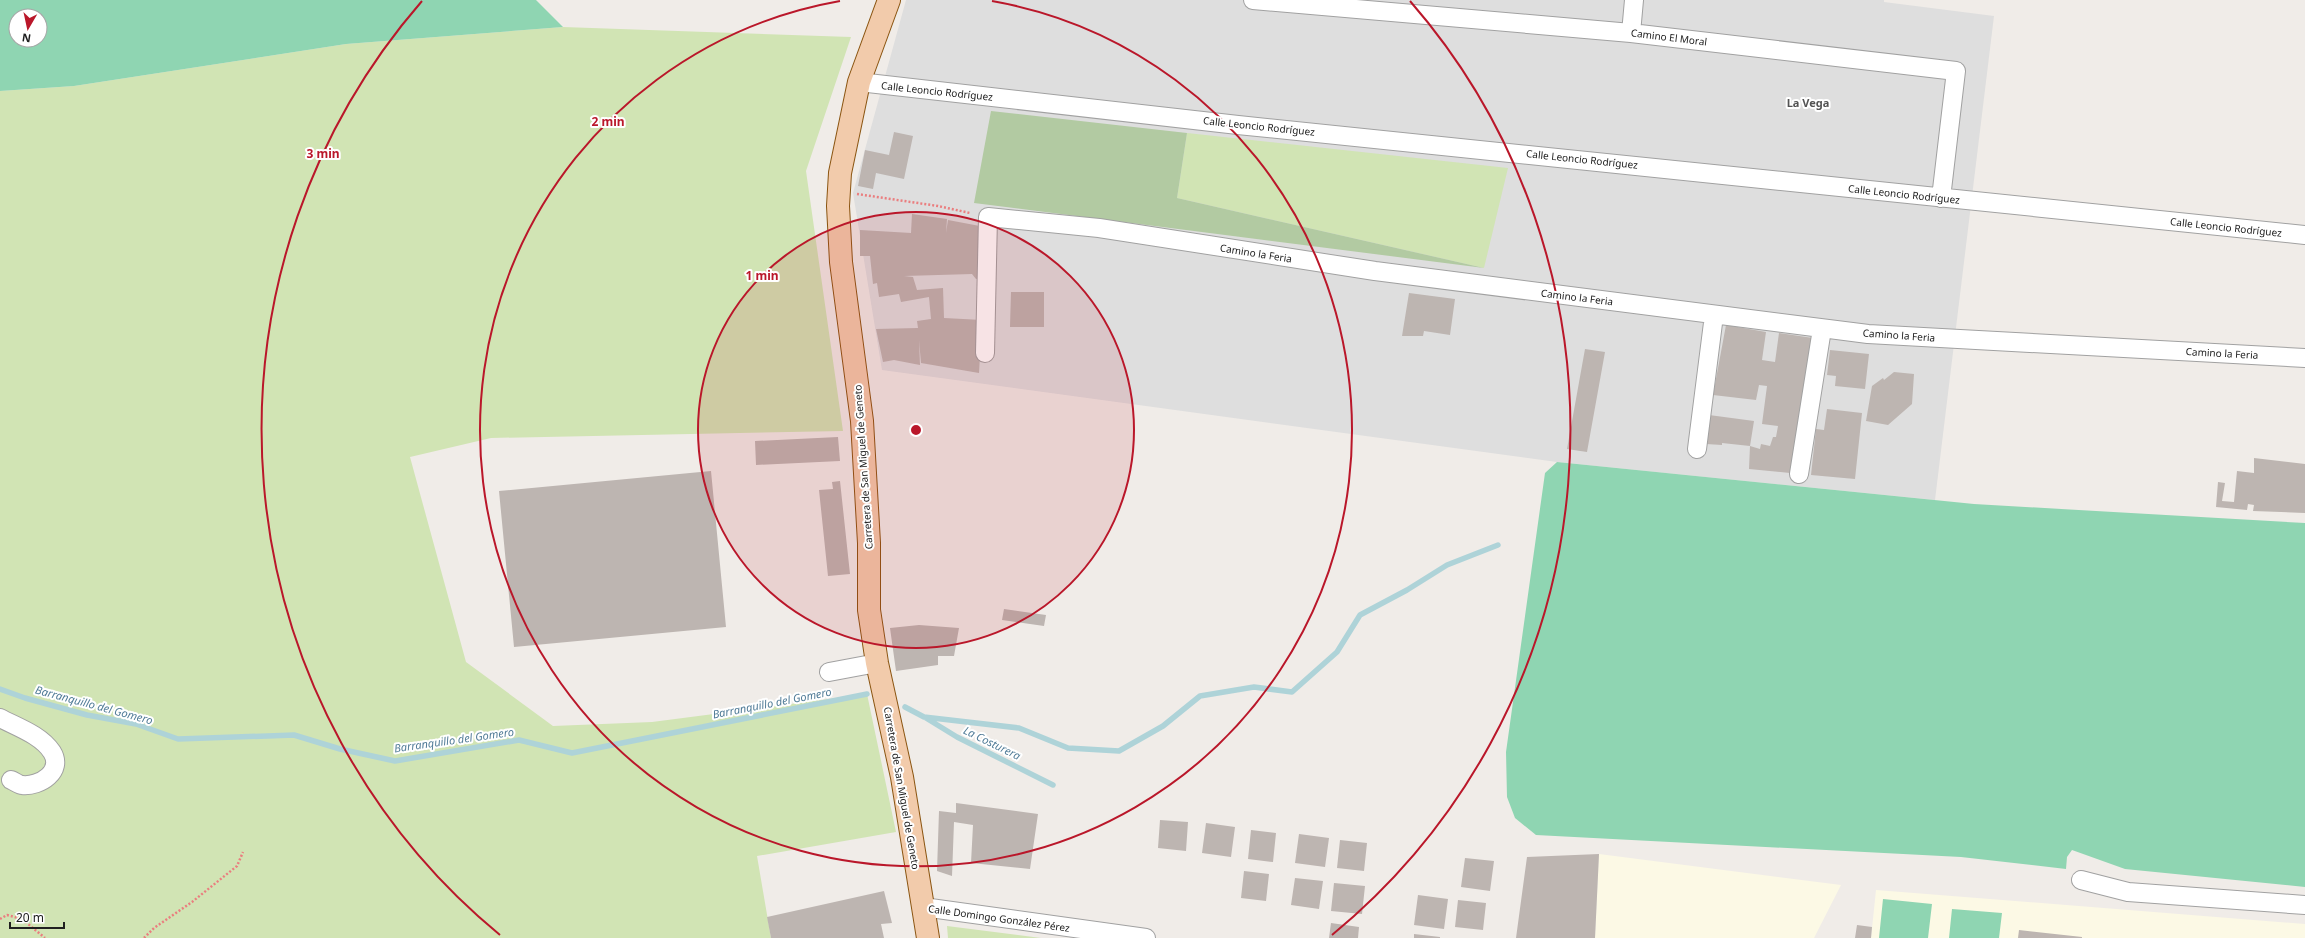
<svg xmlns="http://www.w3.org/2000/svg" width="2305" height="938" font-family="'Noto Sans',sans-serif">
<rect width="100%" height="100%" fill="#f0ece8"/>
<path fill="#dedede" d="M906 0H1884V2L1994 16 1935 500 1557 462 882 370 853 193Z"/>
<path fill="#fcf9e5" d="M1599 854 1841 885 1814 938H1595Z
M1876 890 2305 924V938H1871Z"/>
<path fill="#d1e4b4" d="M563 27 851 37 806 171 843 431 491 438 410 457 466 662 553 726 652 722 867 694 896 832 757 856 771 938H0V91L74 86 346 44Z
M1187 133 1508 168 1484 268 1177 198Z
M947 926 1041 938H948Z"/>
<path fill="#b2caa2" d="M991 111 1187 133 1177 198 1484 268 974 203Z"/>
<path fill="#8fd5b2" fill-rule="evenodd" d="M0 0H536L563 27 346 44 74 86 0 91ZM16 16H40V40H16Z
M1557 462 1974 504 2305 523V887L2125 869 2072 850 2067 857 2066 869 1961 857 1536 835 1515 818 1507 797 1506 752 1545 473Z
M1883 899 1932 904 1928 938H1879Z
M1952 909 2002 913 1999 938H1949Z"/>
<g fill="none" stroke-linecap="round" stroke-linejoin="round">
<path stroke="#aed3d8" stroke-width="5.5" d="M0 689 25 698 87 715 136 724 178 739 294 735 340 749 395 761 519 740 572 753 867 694
M905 707 924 717 1019 728 1068 748 1119 751 1163 726 1200 696 1254 687 1292 692 1337 652 1360 615 1407 590 1447 565 1498 545
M926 718 957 737 1053 785"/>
</g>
<path fill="#bdb5b1" d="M894 132 913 136 904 179 876 173 873 189 858 186 865 150 889 155Z
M912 214 947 219 946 233 948 220 985 227 984 278 976 279 972 274 904 276 913 277 917 290 943 288 944 318 982 320 979 373 921 363 919 340 920 365 894 360 883 362 876 329 918 328 917 321 931 319 929 297 901 302 899 294 879 297 877 283 873 284 870 256H860V230L911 233Z
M1011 292H1044V327H1010Z
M1409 293 1455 299 1450 335 1424 331 1423 336H1402Z
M1726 325 1766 332 1762 360 1775 362 1779 333 1813 338 1790 473 1749 469 1750 446 1760 449 1761 444 1770 446 1773 437H1776L1778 426 1762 424 1767 386 1759 385 1756 400 1713 395Z
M1585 349 1605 352 1587 452 1567 449Z
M1830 350 1869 354 1865 389 1835 386 1836 376 1827 375Z
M1894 372 1914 374 1912 404 1888 425 1866 421 1872 386 1883 378 1884 380Z
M1827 409 1862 413 1855 479 1811 475 1816 429 1824 430Z
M1709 415 1754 421 1750 446 1722 443V445L1706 444Z
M838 437 840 461 756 465 755 441Z
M2254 458 2305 464V513L2253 511 2254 505 2248 504 2247 510 2216 507 2218 482 2225 483 2222 501 2234 502 2237 471 2254 473Z
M711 471 726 627 514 647 499 491Z
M840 481 850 574 828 576 819 490 833 489 832 482Z
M1004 609 1046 615 1044 626 1002 620Z
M919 625 959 628 954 656H938V665L896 671 890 628Z
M956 803 1038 814 1030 869 971 863 973 825 954 822 952 876 937 871 939 811 956 813Z
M1160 820 1188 822 1186 851 1158 848Z
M1206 823 1235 827 1231 857 1202 853Z
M1251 830 1276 833 1273 862 1248 859Z
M1299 834 1329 838 1325 867 1295 863Z
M1340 840 1367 843 1364 871 1337 868Z
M1599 854 1595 938H1516L1527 857Z
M1465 858 1494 861 1490 891 1461 887Z
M1244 871 1269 874 1266 901 1241 898Z
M1295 878 1323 881 1319 909 1291 905Z
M1334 883 1365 886 1362 914 1331 911Z
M884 891 892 923 881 924 884 938H771L767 917Z
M1418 895 1448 899 1444 929 1414 925Z
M1458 900 1486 903 1483 930 1455 927Z
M1331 923 1359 927 1358 938H1329Z
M1857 925 1872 927 1871 938H1855Z
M2019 930 2082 937V938H2018Z
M1414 934 1440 937V938H1414Z"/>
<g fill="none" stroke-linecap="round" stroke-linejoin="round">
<defs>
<path id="minor" d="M1253 0 1631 33 1956 71 1941 198
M1631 33 1634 0
M859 82 1238 125 2305 235
M985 353 988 217 1099 228 1375 271 1868 334 2305 358
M1697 449 1714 315
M1799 474 1822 329
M829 672 877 663
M0 718C17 727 41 735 52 752 64 771 40 787 22 785 19 785 14 781 11 780
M2081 880 2128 892 2305 905
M923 907 1146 938"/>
<path id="major" d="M889 0 859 82 840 173 838 206 841 262 862 421 869 543V610L877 663 902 777 928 938"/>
</defs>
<use href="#minor" stroke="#a1a1a1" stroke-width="20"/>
<use href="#major" stroke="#8b5511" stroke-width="24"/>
<path stroke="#ea7e7f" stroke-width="2.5" stroke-dasharray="2 2" stroke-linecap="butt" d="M857 194 938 206 970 213
M0 919 7 915 22 919 45 938
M144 938 154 928 192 902 237 866 243 852"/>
<use href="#minor" stroke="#fff" stroke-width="18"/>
<use href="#major" stroke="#f2cbab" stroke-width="22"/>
</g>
<circle cx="916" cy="430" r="218" fill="#ba172a" fill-opacity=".12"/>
<g fill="none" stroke="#ba172a" stroke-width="2">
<circle cx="916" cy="430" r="218"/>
<path d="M992 1A436 436 0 1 1 840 1"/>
<path d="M500 935A654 654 0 0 1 422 1M1410 1A654 654 0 0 1 1332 935"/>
</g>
<g text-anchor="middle" stroke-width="4" stroke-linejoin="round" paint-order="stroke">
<g font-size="10" fill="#202020" stroke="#fff">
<text transform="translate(1669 37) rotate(7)" y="4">Camino El Moral</text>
<text transform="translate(937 91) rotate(6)" y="4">Calle Leoncio Rodríguez</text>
<text transform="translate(1259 126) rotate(6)" y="4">Calle Leoncio Rodríguez</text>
<text transform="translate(1582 159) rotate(6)" y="4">Calle Leoncio Rodríguez</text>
<text transform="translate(1904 194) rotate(6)" y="4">Calle Leoncio Rodríguez</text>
<text transform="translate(2226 227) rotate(6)" y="4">Calle Leoncio Rodríguez</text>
<text transform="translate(1256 253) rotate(9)" y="4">Camino la Feria</text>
<text transform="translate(1577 297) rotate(7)" y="4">Camino la Feria</text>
<text transform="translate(1899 335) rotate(4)" y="4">Camino la Feria</text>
<text transform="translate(2222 353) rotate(3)" y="4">Camino la Feria</text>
<text transform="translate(863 467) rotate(-94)" y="4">Carretera de San Miguel de Geneto</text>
<text transform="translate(902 788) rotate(80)" y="4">Carretera de San Miguel de Geneto</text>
<text transform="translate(999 918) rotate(8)" y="4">Calle Domingo González Pérez</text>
</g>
<g font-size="11" font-weight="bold" fill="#535353" stroke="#fff">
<text x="1808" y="107">La Vega</text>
</g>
<g font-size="11" font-style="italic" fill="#507b97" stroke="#fff">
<text transform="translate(772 703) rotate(-11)" y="4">Barranquillo del Gomero</text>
<text transform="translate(94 705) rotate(15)" y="4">Barranquillo del Gomero</text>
<text transform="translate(454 740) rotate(-8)" y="4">Barranquillo del Gomero</text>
<text transform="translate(992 743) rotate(26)" y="4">La Costurera</text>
</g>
</g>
<circle cx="916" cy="430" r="6" fill="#ba172a" stroke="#fff" stroke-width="2"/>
<g font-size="12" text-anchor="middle" font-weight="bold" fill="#ba172a" stroke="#fff" stroke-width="4" stroke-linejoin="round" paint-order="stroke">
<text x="608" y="126">2 min</text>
<text x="323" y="158">3 min</text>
<text x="762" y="280">1 min</text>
</g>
<g transform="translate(28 28) rotate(189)"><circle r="19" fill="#ffffff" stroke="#a6a6a6"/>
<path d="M0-3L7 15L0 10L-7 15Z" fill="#ba172a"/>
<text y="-6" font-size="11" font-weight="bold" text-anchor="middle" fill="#202020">N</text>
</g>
<path d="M10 922v6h54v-6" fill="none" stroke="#202020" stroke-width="2"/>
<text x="16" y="922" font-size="12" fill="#202020" stroke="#ffffff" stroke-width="3" paint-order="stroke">20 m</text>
</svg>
